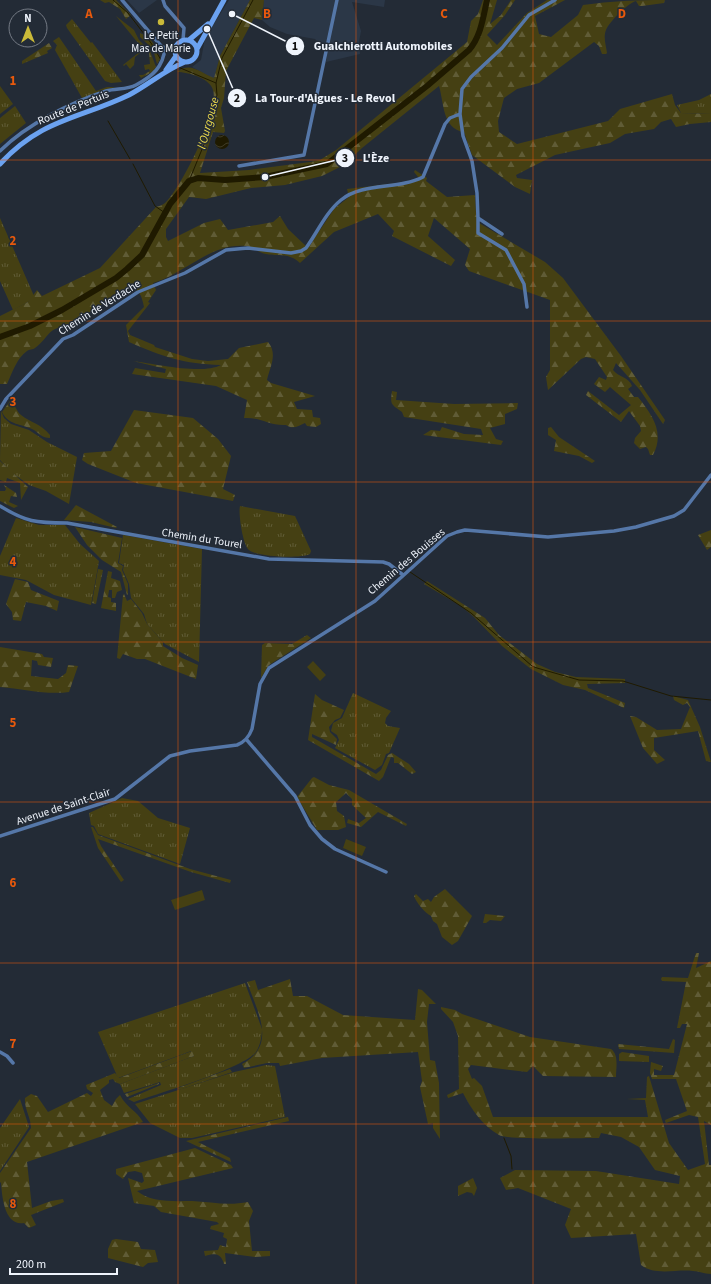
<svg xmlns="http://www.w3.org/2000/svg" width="711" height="1284" font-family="'Source Sans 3',sans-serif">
<defs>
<pattern id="grass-tufts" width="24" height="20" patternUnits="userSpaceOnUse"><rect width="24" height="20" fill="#454013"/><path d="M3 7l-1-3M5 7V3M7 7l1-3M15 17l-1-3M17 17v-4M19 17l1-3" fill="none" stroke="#605c36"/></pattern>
<pattern id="forest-firs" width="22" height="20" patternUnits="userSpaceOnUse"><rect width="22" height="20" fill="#454013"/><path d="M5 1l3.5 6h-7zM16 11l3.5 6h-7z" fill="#605c36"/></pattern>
<pattern id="water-waves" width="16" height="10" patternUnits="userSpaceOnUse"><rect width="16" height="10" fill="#1f1a00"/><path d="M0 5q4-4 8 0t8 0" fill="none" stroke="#403c26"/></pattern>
</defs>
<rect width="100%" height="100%" fill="#232b36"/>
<path fill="#2b3747" d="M127 0H157L139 13Z
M229 0H250L220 56 214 79 192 67 201 60 205 38Z
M264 0H385L384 7 352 2 361 31 359 42 360 54 326 62 328 48 323 47 315 39 287 34 270 27 262 20Z"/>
<path fill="url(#grass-tufts)" d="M72 19 91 43 92 42 122 82 111 83 105 81 67 28 66 25Z
M59 37 96 91 107 87H115L82 98 55 50 57 45 53 41Z
M0 86 13 104 0 114Z
M711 94V114L681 113 677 105 699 100Z
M15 106 26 123 0 144V118Z
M0 218 34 296 28 302 13 310 0 281Z
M1 411 4 418 11 424 29 430 47 442 77 457 69 504 46 491 29 485 11 472 0 460Z
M240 506 295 516 311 551 310 554C300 559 257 557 249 550 243 546 238 513 240 506Z
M16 518 39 525H65L80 544 99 561 91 605 54 595 26 580 0 575V556Z
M123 535 202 549 199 662 165 644 147 624 144 614 131 598 129 584 123 570 124 565 119 563Z
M353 693 391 711 386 718 385 723 388 726 400 728 389 753 386 754 382 765 375 770 335 748 339 740 337 735 331 731 333 723 342 718Z
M122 798 138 801 158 818 190 828 180 864 98 834 94 826 91 825 89 813Z
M245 983 262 1029C262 1036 260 1046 256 1052 244 1068 157 1094 134 1102L128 1099 161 1085 160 1082 124 1093 120 1084 194 1056 191 1051 118 1078 98 1032Z
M266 1065 275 1066 285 1117 192 1138H180L150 1123 135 1104 234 1072Z
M20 1099 29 1127 0 1171V1128Z"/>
<path fill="url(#forest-firs)" d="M100 0H116L131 15 126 19 120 9 109 2 105 3Z
M250 0H264L262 20 254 18 226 71 224 98 221 108 225 131 224 133 213 132 200 173 249 170 310 162 320 160 336 150 467 42 471 21 478 14 483 0H497L490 24 501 15 511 0H515L505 15 487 35 497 45 527 13 547 0H565L535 16 539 34 551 37 578 15 583 5C611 1 637 0 665 0L664 3 642 6H639L636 1C628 3 609 22 606 30 603 37 606 45 607 53L606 54H602L599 46 594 42 539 83 517 89 504 98 498 121 499 132 517 144 608 121 620 109 672 94 675 105 681 113 711 114V122L690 124 676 127 671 119 661 122 654 129 625 134 610 143 555 155 516 175 517 178 532 180 530 194 515 187 472 155 464 132C442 129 444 102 439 86L362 148 344 165 322 176 285 185 251 188 206 199 189 197 166 229V237L168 241 204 223 220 219 228 230 273 222 280 216 288 229 308 248 334 209 349 197 347 189 414 181 419 178 414 172 415 170 427 178 426 181 447 197 475 195 476 213 479 223 545 262 563 278 621 356 665 420 663 424 640 390 616 363 613 370C618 377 629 377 632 386L628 389 634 397H638C652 415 665 432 653 455H650L648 449 646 447 640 449 634 443 635 438 641 431 640 426 629 411 621 422 586 395 588 391 619 415 631 405 610 387 605 392 594 384 599 377 606 380 607 377 595 359 586 357 581 359 548 390 546 377 550 370V300L469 271 465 265 470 249 434 218 428 236 455 260 451 266 392 236 394 231 378 214 334 232 300 263C288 252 280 257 266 254 259 253 253 247 246 246 211 242 185 274 153 283L156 290 148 302 150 303 128 331 130 335 154 345 155 347 192 359 208 361 228 359 239 348 268 342C278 354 270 367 267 380L271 383 315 396 294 402 297 409 312 410 313 417 320 418 321 424 316 427 307 426 305 423C298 426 293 430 286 425 269 426 261 417 244 418L247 400 216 386 132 374 135 368 165 373 166 369 133 361C156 364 202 375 221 365 184 364 163 357 129 342L126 325 144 307C142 297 140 289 129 287L68 326C46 328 50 337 35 348 33 350 29 349 27 351 17 358 12 373 7 384H0V316L28 302 37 290 42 296 100 268 156 207C159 206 163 205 165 203 181 188 220 111 213 90 210 78 188 72 177 72 190 61 201 73 214 78L220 56Z
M116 16 134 30 139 40 150 51 156 67 152 72 141 78 139 75H143L150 71 149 69 145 70 144 65 150 64 149 53 144 50 135 57 134 65 130 69 126 64 124 66 123 65 143 49Z
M140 33C153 38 156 47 160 59L157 64 153 49 140 37Z
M49 43 52 48 47 51 48 53 22 64V61Z
M392 391 397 392 396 400 454 404 518 403 517 409 505 414V424L490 428 496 439 503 441 501 445 423 435 431 430 440 431 442 427 464 434 483 435 481 429 404 417 402 412C391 404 390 405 392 391Z
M10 401C16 405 16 411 21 415 31 423 40 423 50 435V438C42 438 40 434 34 430 21 423 9 426 2 412Z
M134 410 193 418 218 439 231 456 223 489 235 495 233 501 136 483 88 464 82 460 84 453 111 451Z
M551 427 559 437 595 461 592 463 579 456 554 451 556 440 548 435V428Z
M0 461 28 487 21 500 20 483 7 478 6 482 0 480Z
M4 485 16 493 17 497 11 496 9 502 18 506 14 508 0 501V491H5L6 489Z
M76 505 117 527 116 528 91 522 64 520Z
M75 527 122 538 118 563 123 566 122 570 128 584V594L127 595 121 572 102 560 87 545Z
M711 530V547L707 550 698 535Z
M98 569 103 570 96 604 92 603Z
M108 571 112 572 111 578 120 581 122 590 117 592 115 598H112V590H109L108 597 111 598V602L116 603V611L101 608Z
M15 579 28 582 31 590 59 601 57 611 46 606 26 602 21 621 13 620 12 612 6 604Z
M427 581 485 618 499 635 537 664 555 672 576 677 625 679V683L587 684 588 688 625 703 624 708 585 690 563 685 531 669 502 646 473 616 461 606 424 584Z
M124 594 127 601 131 599 142 613 147 624 163 642V646L182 658 198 665 196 679 145 659H137L123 654 120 659 117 658 123 595Z
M307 635 311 638 269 665 261 678 262 645 265 643 292 644Z
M0 647 42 654 44 657 53 658 51 667 38 665 37 661 32 660 31 676 58 679 66 673 68 665 78 666 69 692C47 695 23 689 0 687Z
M315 694 322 700 344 710 340 718 335 720 329 727 330 732 337 739 336 745 312 734V737L376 774 381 770 388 755 392 753 409 764 416 772 412 774 398 763H394V758L391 757 383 777 379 781 308 740Z
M673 696 688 700 700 727 711 762 706 761 698 731 654 738V750L665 760 657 764 643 748 630 716 636 717 657 730 681 729 690 707 687 703 683 705 674 700Z
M314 777 329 785 349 790 407 824 406 826 378 812 361 827 347 823 348 819 359 823 366 818 352 805V799L346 793 336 802 337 811 344 816 346 827 338 830H317L297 797 312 778Z
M91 827H93L98 835 190 869 231 880 230 883 191 872 98 839 101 846 124 880 121 882 98 848Z
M445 889 472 916 458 941 452 945 442 937 437 924 433 921 431 916C425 913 416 902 414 896L416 894 423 901 428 899 431 902 434 897Z
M485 914 505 916 501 921 490 920 486 923H483Z
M696 953H699L696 968 711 961V1125L704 1121 709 1165H711V1274C704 1274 699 1271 693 1271 676 1269 655 1276 641 1265L636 1234 571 1238 565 1225 571 1209 518 1188 506 1190 500 1178 515 1170 596 1171 679 1184 680 1176 655 1170 639 1147 621 1137 601 1133 599 1138C584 1138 507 1140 499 1135 483 1126 471 1109 463 1093L448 1098 447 1095 459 1089 458 1036 453 1022 441 1009V1007L455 1010 462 1014 530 1037 611 1049C619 1055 616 1067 616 1077L543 1076 533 1066 527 1072 471 1065 468 1069 472 1079 474 1078 482 1086 493 1117H648L645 1100 627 1099 646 1098 647 1077 649 1076 669 1143 688 1170 705 1164 698 1117 689 1115 666 1123 665 1120 687 1111 676 1079H652L650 1073 651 1062 663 1066 661 1071 654 1069V1075H674L687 1024H682L680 1028H677L686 982 662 981 661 979 662 977 688 978Z
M290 979 293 996H307L343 1015 415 1020 418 989 422 990 436 1004H429L427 1022 430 1060 435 1061 439 1083 440 1139 433 1128V1123L428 1124 420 1087 422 1081 418 1052 322 1058 280 1066 279 1063H267L244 1068 242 1064C278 1045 257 1011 247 982L255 980 258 990Z
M673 1039 675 1040 674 1053 619 1049 618 1044 669 1049Z
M192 1051 194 1056 120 1084 115 1082 113 1079 109 1080V1083L100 1090 104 1100 112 1106 116 1099 120 1095C126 1107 137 1111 143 1122L27 1162 32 1208 51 1201 63 1199 64 1202 31 1215 36 1225 29 1228 24 1223C4 1226 2 1196 1 1182L0 1183V1173L31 1128C31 1117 24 1109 25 1098L31 1094 37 1096 48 1112 87 1093 91 1096 93 1093 87 1089 86 1085 115 1073 119 1078Z
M622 1052 649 1056V1062L619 1061V1054Z
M230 1069 232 1072 179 1090 178 1088Z
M159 1083V1084L127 1097 125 1094Z
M288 1117 289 1121 198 1142 230 1158 231 1162 186 1141Z
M195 1148 231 1165 233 1168 137 1191C152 1203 174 1201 192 1201 211 1202 228 1206 248 1202L253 1211 249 1221 252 1251H270V1256L255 1257 225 1253 226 1264H224C221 1253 215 1253 205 1256L204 1251 218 1250 220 1245 226 1247 227 1239 223 1237 224 1233 210 1229 211 1226 219 1224 217 1222 161 1212 154 1206 134 1203 128 1178 142 1183 144 1181 142 1173 135 1171 128 1172 123 1179 116 1174V1169Z
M473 1178 477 1188 474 1196 472 1193 467 1192 458 1196V1186Z
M116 1239 138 1242 141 1249 155 1250 158 1262 148 1263 143 1267 108 1258V1249L112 1240Z"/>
<path fill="#454013" d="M313 661 326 675 320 681 307 667Z
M346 839 366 847 362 856 343 848Z
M202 890 205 900 175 910 171 900Z"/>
<path fill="url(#water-waves)" d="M215 142a7 7 0 1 1 14 0a7 7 0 1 1-14 0Z"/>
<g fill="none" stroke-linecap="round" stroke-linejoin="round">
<path stroke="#1f1a00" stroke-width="1" d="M113 0 128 13 151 43 161 60
M178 67 216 83
M108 121 130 159
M133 164 155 206 165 213
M189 181 205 142 217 95 216 83 222 58 253 0
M410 572 471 613 532 666 537 668 579 680 623 681 671 696 711 700
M504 1138 511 1156 512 1169"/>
<path stroke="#1f1a00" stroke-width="6" d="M0 337 30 326 62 310 116 278 127 269 142 255 170 204 189 181 198 178 225 180 265 177 327 164 427 86 469 50C481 36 483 18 487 0"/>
<path stroke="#5577a8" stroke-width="3.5" d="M122 0 162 47 175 49
M163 0 165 6 184 28 183 40
M0 151C27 124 70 103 106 91 116 88 127 90 136 85 153 76 163 67 165 48
M239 166 304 155 337 0
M478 218V233L506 250 524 284 527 307
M502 234 478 218 477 193 472 161 463 136 460 114 462 89 471 77 502 48 529 15 555 0
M0 409 6 399 63 339 73 335 138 292 185 273 226 250 248 248 291 253 301 251 306 248C317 233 326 212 341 200 363 182 398 190 423 177L445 124 450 118 460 114
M0 506C26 522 36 523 67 523L269 559 383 562 389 564 403 575
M246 739 295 796 310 825 322 839 335 849 386 872
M0 836 115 799 170 756 190 751 237 745C245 742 249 737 252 729L260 684 269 668 375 601 447 536 457 532 465 530 548 537 614 531 636 527 674 516 684 510 711 475
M0 1052 7 1056 13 1063"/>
<path stroke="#6ba2f0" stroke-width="5" d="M175 51a11 11 0 1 1 22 0a11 11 0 1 1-22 0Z
M189 40 208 24
M197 49 224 0
M166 70 176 56
M0 164C41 119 79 119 129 95 148 85 165 70 185 62"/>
</g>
<path fill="none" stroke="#e8590c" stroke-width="1" stroke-opacity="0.55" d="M178 0V1284M356 0V1284M533 0V1284M0 160H711M0 321H711M0 482H711M0 642H711M0 802H711M0 963H711M0 1124H711"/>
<circle fill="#caba39" stroke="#232b36" stroke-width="1.5" cx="161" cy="22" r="4"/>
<g text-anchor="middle" stroke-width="3" stroke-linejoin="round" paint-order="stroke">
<g font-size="11" fill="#eff4fc" stroke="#232b36">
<text x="161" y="39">Le Petit<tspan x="161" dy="13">Mas de Marie</tspan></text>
</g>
<g font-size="11" fill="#eff4fc" stroke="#232b36">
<text transform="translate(73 107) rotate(-22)" y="4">Route de Pertuis</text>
<text transform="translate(99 307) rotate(-32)" y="4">Chemin de Verdache</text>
<text transform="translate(202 538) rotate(9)" y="4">Chemin du Tourel</text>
<text transform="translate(406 561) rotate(-40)" y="4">Chemin des Bouisses</text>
<text transform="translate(63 806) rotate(-18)" y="4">Avenue de Saint-Clair</text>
</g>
<g font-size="12" font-style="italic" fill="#eddb4b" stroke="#232b36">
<text transform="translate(208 123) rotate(-75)" y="4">l'Ourgouse</text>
</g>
</g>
<g font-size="13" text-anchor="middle" font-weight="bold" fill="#e8590c" stroke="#232b36" stroke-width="3" stroke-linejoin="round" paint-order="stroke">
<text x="89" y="18">A</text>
<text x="267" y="18">B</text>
<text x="444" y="18">C</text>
<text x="622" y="18">D</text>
<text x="13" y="85">1</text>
<text x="13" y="245">2</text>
<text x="13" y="406">3</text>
<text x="13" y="566">4</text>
<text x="13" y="727">5</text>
<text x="13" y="887">6</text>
<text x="13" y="1048">7</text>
<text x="13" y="1208">8</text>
</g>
<path fill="none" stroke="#eff4fc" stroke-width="1.5" d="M232 14L295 46M207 29L237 98M265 177L345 158"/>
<g fill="#eff4fc" stroke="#232b36" stroke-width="1.5">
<circle cx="232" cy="14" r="4"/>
<circle cx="207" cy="29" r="4"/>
<circle cx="265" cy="177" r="4"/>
<circle cx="295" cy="46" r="10"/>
<circle cx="237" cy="98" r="10"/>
<circle cx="345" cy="158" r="10"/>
</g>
<g font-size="12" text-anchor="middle" font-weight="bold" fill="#111">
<text x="295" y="50">1</text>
<text x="237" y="102">2</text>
<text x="345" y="162">3</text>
</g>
<g font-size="12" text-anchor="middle" font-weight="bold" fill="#eff4fc" stroke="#232b36" stroke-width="3" stroke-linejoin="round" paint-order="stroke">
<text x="383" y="50">Gualchierotti Automobiles</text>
<text x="325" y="102">La Tour-d'Aigues - Le Revol</text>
<text x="376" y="162">L'Èze</text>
</g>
<g transform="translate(28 28)"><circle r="19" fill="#232b36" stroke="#757b85"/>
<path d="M0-3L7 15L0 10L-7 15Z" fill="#caba39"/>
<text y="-6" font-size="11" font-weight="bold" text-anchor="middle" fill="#eff4fc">N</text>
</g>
<path d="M10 1268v6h107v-6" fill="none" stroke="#eff4fc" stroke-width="2"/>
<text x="16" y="1268" font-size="12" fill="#eff4fc" stroke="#232b36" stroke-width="3" paint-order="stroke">200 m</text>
</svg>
